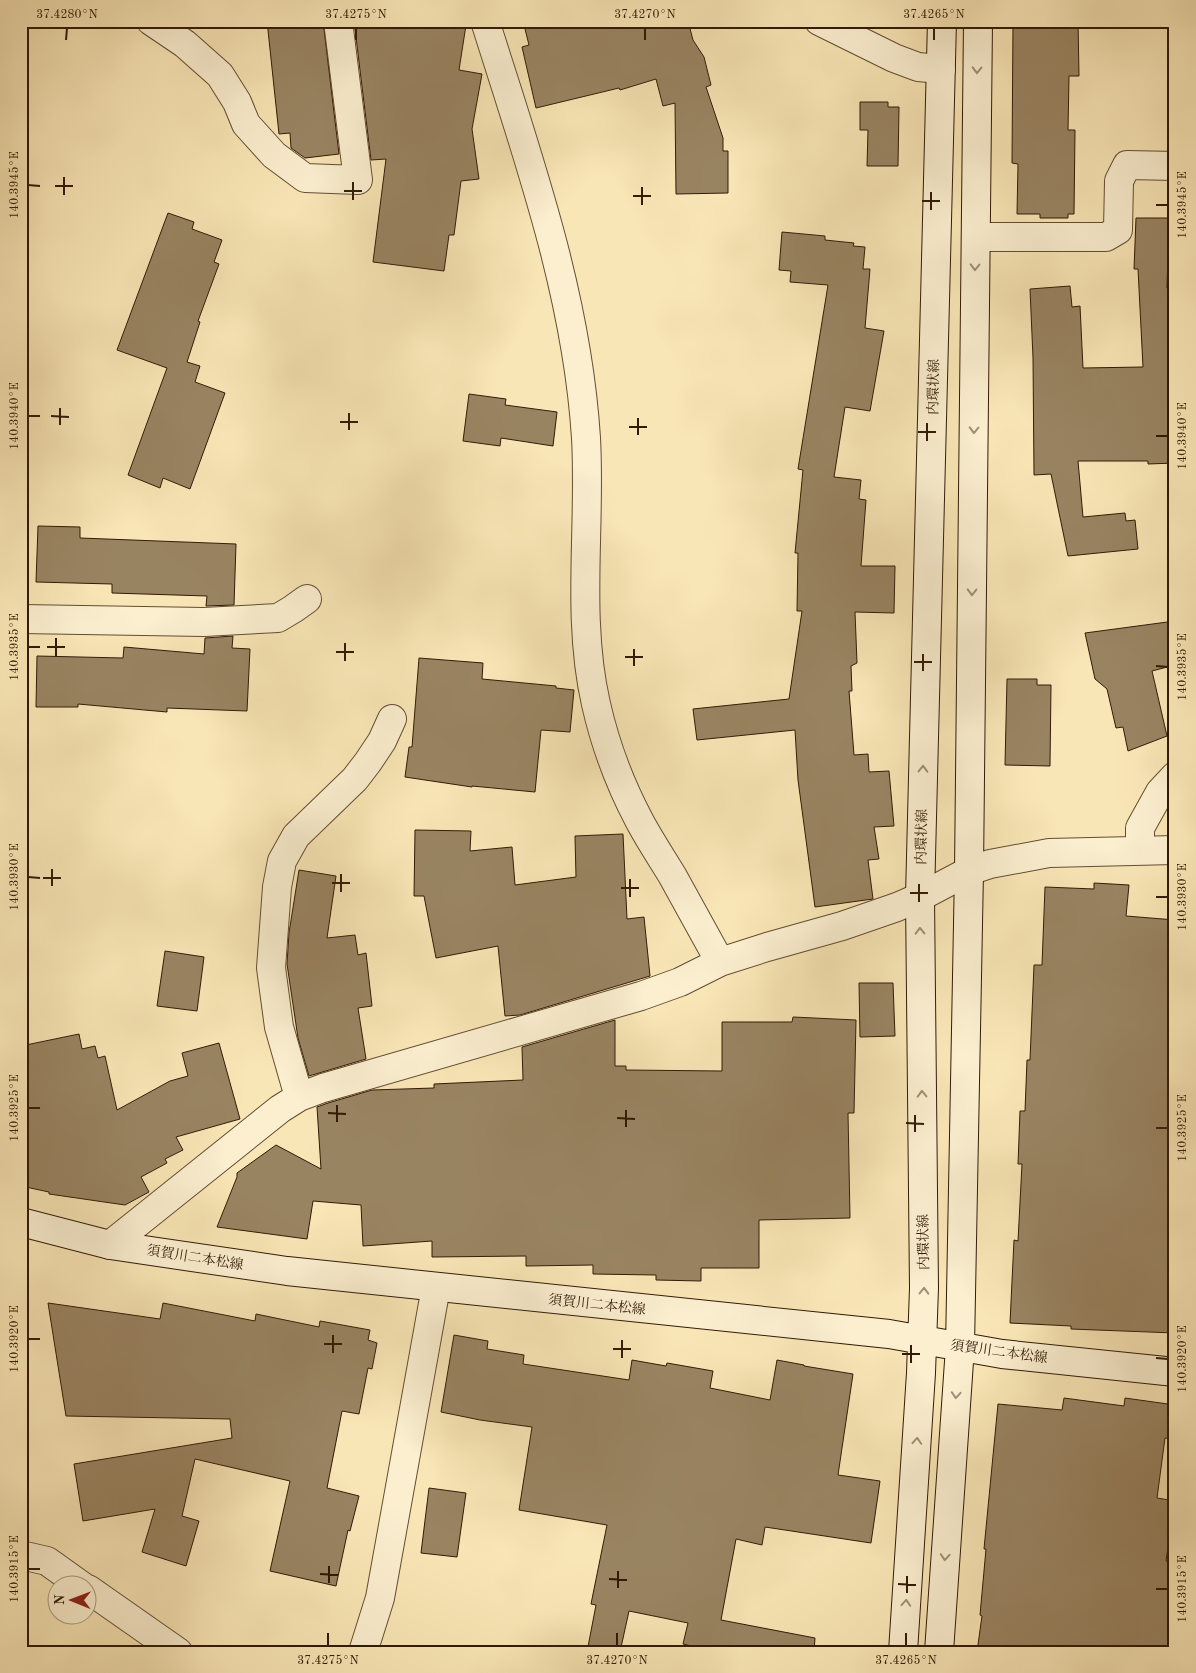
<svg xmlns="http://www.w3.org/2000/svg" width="1196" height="1673" font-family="'Old Standard TT','Noto Serif JP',serif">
<rect width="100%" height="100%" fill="#f9e6b6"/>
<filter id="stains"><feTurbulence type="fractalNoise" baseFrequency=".004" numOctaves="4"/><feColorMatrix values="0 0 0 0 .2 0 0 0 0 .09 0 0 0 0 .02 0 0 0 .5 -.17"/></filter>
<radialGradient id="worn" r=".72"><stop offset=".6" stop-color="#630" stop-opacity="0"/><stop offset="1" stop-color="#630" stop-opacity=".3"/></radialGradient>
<path fill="#998462" stroke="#321a06" d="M267 21H323L339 154 305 158 291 148 290 133 279 134Z
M354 21H442L466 25 459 70 482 74 472 129 479 179 461 181 454 235H449L444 271 373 262 386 159 371 160Z
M523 21H688L693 40 704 57 711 85 706 87 723 138V151H728V193L676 194 675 103 663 106 656 79 620 90 619 88 536 108 522 47 529 45Z
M1013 21H1078L1079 76H1069L1068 130H1075L1074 214H1068V218H1040V214H1017L1018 164 1012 163Z
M860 102H888V107H899L898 166H867L868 130H860Z
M168 213 194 222 192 229 222 240 214 262 219 264 198 321 200 322 187 362 200 366 195 382 225 393 190 489 163 478 160 488 128 475 167 368 117 350Z
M1136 218H1169L1167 288H1175V463L1148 464V461H1078L1083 517 1125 513 1126 521 1135 520 1138 549 1068 556 1051 474 1034 475 1033 358 1030 289 1070 286 1072 307 1080 306 1083 368 1143 367 1138 269H1134Z
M782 232 825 236V240L854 243 853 246 865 247 863 269H870L865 328 884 331 870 411 845 407 834 477 861 480 859 499 866 500 861 566H895L894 613 855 612 857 663 851 666 852 691H849L854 755 868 754 869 772 889 771 894 826 874 827 879 859 868 860 873 899 815 907 798 780 795 730 697 740 693 709 789 699 802 611H797L798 553H795L803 470 798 469 828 285 790 282 791 271 779 270Z
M469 394 506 399 505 405 557 412 553 446 501 438 500 446 463 441Z
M38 526 80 527V538L236 544 234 605 206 606 207 596 112 593V584L36 582Z
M1175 621V665L1152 671 1167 736 1128 751 1123 727 1116 728 1107 689 1095 679 1085 633Z
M233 636 232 648 250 649 247 711 167 708V712L78 704V707H36L37 656 123 658 124 647 204 654 205 638Z
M419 658 483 663 482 679 556 686V688L574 690 570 732 541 730 535 792 472 786V787L405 777 409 747H412Z
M1007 679H1037V685H1051L1050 766 1005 765Z
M415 830 471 831 470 851 512 847 515 885 576 877 575 836 623 834 627 919 644 917 650 976 520 1015 505 1016 498 946 436 958 424 896H414Z
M299 870 336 876 327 938 355 935 358 955 366 953 372 1006 358 1008 366 1059 309 1076 298 1038 287 964 289 933Z
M1094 883 1129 885 1126 916 1175 920V1333L1071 1329V1326L1010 1323 1014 1240 1018 1241 1022 1164H1018L1020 1111H1025L1027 1060H1030L1034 965H1042L1045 887 1094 889Z
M165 951 204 957 197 1011 157 1006Z
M859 983H893L895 1036 860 1037Z
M793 1017 856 1020 854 1113H848L850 1218 759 1220V1268H701V1281L656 1280V1275L593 1274V1265L526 1266V1256L432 1257V1241L363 1246 361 1205 313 1201 307 1239 217 1227 237 1177V1173L276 1145 321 1169 317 1107 328 1103 372 1090 434 1088V1084L523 1080 522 1047 615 1020V1066H626V1070L722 1071V1022H792Z
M79 1034 82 1049 95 1046 98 1058 105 1056 117 1110 170 1081 188 1076 182 1053 219 1043 240 1119 176 1137 183 1150 165 1159 167 1163 141 1177 149 1192 125 1205 49 1194V1192L21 1186V1046Z
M48 1303 160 1319 163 1303 255 1321 256 1314 319 1327 320 1321 370 1330 368 1340 377 1343 372 1369 368 1368 359 1414 342 1411 327 1488 359 1496 350 1531 348 1530 336 1586 270 1571 290 1481 195 1459 182 1516 199 1521 186 1566 142 1552 155 1509 83 1521 74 1464 232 1438 230 1419 66 1416Z
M454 1335 488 1341 487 1349 524 1355 523 1364 629 1380 632 1360 666 1366 667 1363 713 1371 710 1388 770 1400 777 1360 804 1365V1366L853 1374 838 1475 880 1481 871 1543 765 1527 762 1545 736 1539 721 1620 815 1638 814 1652H717L683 1644 688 1623 629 1611 620 1652H587L596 1605 591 1604 607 1525 519 1510 532 1427 480 1420 441 1412Z
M1064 1398 1124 1406 1125 1398 1175 1405V1439L1165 1438 1157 1498 1175 1501 1166 1561 1175 1563V1652H977L982 1616 980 1615 986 1549H984L998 1404 1062 1410Z
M429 1488 466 1493 457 1557 421 1553Z"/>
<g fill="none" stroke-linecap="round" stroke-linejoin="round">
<defs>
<path id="street" d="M151 21 185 44 220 75 237 102 246 124 274 155 305 178 358 180 338 21
M485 21C528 158 577 294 586 438 591 526 576 617 596 704 605 744 620 784 639 820 649 839 661 857 672 875 688 904 704 933 720 962
M819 21 894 58 918 67 941 69
M976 237H1106L1118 230 1119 181 1127 165 1175 166
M21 619 204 622 278 618 293 609 307 599
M1140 850V828L1160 792 1175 776
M299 1097 279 1027 271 968 277 887 282 861 296 836 355 779 368 762 382 741 392 719
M110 1245 280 1109 299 1097 323 1088 641 996 680 982 720 962 767 947 842 926 897 907 920 897 969 871 990 864 1049 853 1175 850
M21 1555 47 1561 82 1586
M88 1589 178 1652
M363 1652 380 1598 436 1287"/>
<path id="secondary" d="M21 1222 110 1245 287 1271 889 1334 1002 1354 1175 1372
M903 1652 921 1373 924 1288 920 897 942 21
M939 1652 960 1347 969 871 978 21"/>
</defs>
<use href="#street" stroke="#644d32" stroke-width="30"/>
<use href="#secondary" stroke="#321a06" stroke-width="30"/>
<use href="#street" stroke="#fbefd0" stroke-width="28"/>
<use href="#secondary" stroke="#fbefd0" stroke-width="28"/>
</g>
<defs><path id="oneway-chevron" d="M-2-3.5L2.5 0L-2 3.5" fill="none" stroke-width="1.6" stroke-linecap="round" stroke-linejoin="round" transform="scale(1.25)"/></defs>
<g stroke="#a18f75">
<use href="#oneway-chevron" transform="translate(977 70) rotate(91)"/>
<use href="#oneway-chevron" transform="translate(975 267) rotate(91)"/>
<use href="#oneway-chevron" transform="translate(974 430) rotate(91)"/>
<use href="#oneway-chevron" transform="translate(972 592) rotate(91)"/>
<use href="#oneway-chevron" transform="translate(923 769) rotate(-89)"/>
<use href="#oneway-chevron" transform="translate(920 931) rotate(-91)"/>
<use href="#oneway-chevron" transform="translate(922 1094) rotate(-91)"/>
<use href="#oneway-chevron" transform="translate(924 1291) rotate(-89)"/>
<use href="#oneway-chevron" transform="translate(956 1395) rotate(94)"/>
<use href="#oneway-chevron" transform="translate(917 1441) rotate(-86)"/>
<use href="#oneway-chevron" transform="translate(945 1557) rotate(94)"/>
<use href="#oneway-chevron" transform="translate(906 1603) rotate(-86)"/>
</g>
<path fill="none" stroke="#321a06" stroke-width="2" d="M66 40 67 28M356 40V28M645 40V28M934 40V28M28 185 40 186M55 186H73M344 191H362M64 195V177M633 196H651M353 200V182M922 201H940M642 205V187M1156 205H1168M931 210V192M28 416H40M51 416 69 417M340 422H358M60 425V408M629 427H647M349 430V413M918 432H936M638 435V418M1156 436H1168M927 441V423M28 647H40M47 647H65M336 652H354M56 656V638M625 657H643M345 661V643M914 662H932M634 666V649M1156 666 1168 667M923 671V654M28 877 40 878M43 878H61M332 883H350M52 886V869M621 888H639M341 892V874M910 893H928M630 897V879M1156 897H1168M919 902V884M28 1108H40M328 1113 346 1114M617 1118 635 1119M337 1122V1105M906 1123 924 1124M626 1127V1110M1156 1128H1168M915 1132V1115M28 1339H40M324 1344H342M613 1349H631M333 1353V1335M902 1354H920M622 1358V1340M1156 1358 1168 1359M911 1363V1345M28 1569H40M320 1574 338 1575M609 1579 627 1580M329 1583V1566M898 1584 916 1585M618 1588V1571M1156 1589H1168M907 1593V1576M328 1646V1633M617 1646V1633M906 1646V1633"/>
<g text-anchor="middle" stroke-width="4" stroke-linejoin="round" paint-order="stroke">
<g font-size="14" fill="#321a06" stroke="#fbefd0">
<text transform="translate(933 387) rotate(-89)" y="5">内環状線</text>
<text transform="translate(921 837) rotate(-89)" y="5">内環状線</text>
<text transform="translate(923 1242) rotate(-91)" y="5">内環状線</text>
<text transform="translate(195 1257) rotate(9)" y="5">須賀川二本松線</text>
<text transform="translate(597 1304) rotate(6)" y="5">須賀川二本松線</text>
<text transform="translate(999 1351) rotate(8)" y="5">須賀川二本松線</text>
</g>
</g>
<rect width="1196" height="1673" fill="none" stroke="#f9e6b6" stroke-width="55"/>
<g transform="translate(72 1600) rotate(271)"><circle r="24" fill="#fbefd0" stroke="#ab9a7f"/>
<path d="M0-4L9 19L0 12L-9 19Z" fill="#8f2418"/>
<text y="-8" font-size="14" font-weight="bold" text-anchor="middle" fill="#321a06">N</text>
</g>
<rect x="28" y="28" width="1140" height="1618" fill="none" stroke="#321a06" stroke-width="2"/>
<g font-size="12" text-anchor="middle" fill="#321a06">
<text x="67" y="18">37.4280°N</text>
<text x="356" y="18">37.4275°N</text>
<text x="645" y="18">37.4270°N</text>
<text x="934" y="18">37.4265°N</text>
<text transform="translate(14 185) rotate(-90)" y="4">140.3945°E</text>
<text transform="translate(1182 205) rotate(-90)" y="4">140.3945°E</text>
<text transform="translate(14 416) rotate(-90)" y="4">140.3940°E</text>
<text transform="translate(1182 436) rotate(-90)" y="4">140.3940°E</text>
<text transform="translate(14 647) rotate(-90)" y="4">140.3935°E</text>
<text transform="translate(1182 667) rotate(-90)" y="4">140.3935°E</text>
<text transform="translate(14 877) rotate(-90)" y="4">140.3930°E</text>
<text transform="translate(1182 897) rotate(-90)" y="4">140.3930°E</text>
<text transform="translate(14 1108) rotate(-90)" y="4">140.3925°E</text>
<text transform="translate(1182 1128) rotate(-90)" y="4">140.3925°E</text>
<text transform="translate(14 1339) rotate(-90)" y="4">140.3920°E</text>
<text transform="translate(1182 1359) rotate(-90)" y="4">140.3920°E</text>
<text transform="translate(14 1569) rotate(-90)" y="4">140.3915°E</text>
<text transform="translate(1182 1589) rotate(-90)" y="4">140.3915°E</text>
<text x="328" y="1664">37.4275°N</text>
<text x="617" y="1664">37.4270°N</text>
<text x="906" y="1664">37.4265°N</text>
</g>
<rect width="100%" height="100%" filter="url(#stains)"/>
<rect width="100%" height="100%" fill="url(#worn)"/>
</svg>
